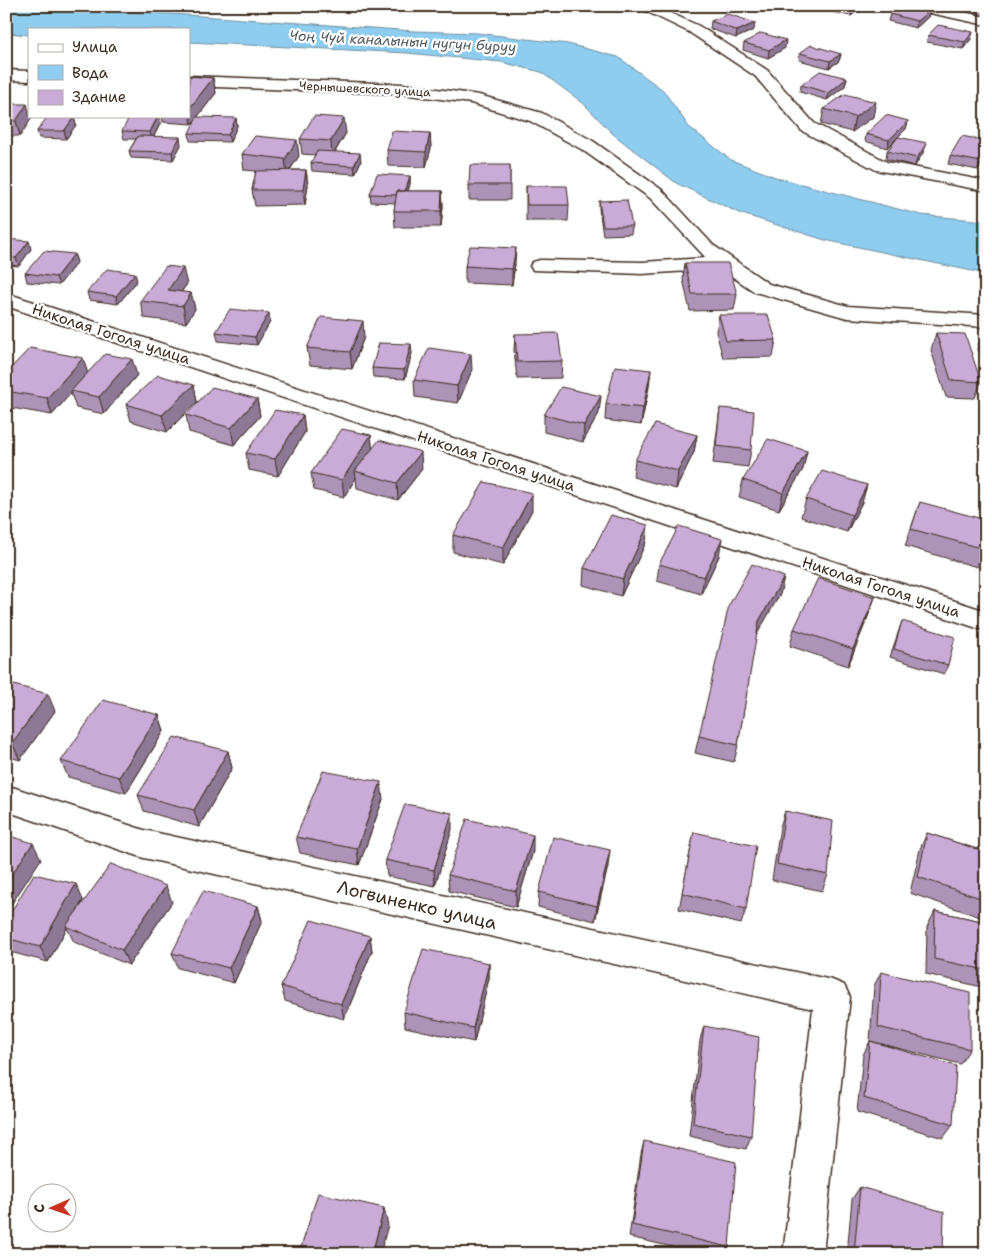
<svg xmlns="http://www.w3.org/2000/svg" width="992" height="1260" font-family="'Shantell Sans',sans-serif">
<rect width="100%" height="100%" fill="#fff"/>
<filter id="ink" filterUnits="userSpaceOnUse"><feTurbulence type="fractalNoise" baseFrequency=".02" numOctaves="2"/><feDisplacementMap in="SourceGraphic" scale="10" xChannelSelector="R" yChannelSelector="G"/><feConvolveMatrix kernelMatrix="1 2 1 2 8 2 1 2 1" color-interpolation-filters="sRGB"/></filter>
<g filter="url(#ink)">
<path fill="#8ecdef" stroke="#6d8c9b" d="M6 6 158 13 414 31 477 33 568 44 618 57 663 90 689 127 731 160 778 178 921 215 986 221V274L825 240 739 213 676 183 613 134 583 103 541 72 501 62 407 53 189 42V29H29V35L6 33Z"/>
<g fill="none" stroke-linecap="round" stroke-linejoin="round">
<defs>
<path id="minor" d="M635 6H655L699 26 767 70 814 123 887 162 986 181V191L876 170 802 131 755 76 689 32Z
M909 6H937L986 17V25L911 9Z
M6 70 29 71V81L6 80Z
M189 76 402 84 479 95 542 113 593 141 662 190 713 245 769 284 848 306 986 315V327L847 318 755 292 721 269 642 274 533 270 530 266 533 262 540 260 642 262 706 258 650 198 581 149 530 121 471 103 402 94 189 86Z
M6 293 986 611V631L6 306Z
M6 785 144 830 832 980 844 985 850 997 823 1254H783L813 1009 144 858 6 811Z"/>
</defs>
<use href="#minor" stroke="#3b2a1e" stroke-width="3"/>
<use href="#minor" fill="#fff" fill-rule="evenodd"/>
</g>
<path fill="#ae93b9" stroke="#3b2a1e" d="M710 6H728L721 10Z
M822 6H863L851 16 821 10Z
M969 6H986V16L968 12Z
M930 10 928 17 916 28 888 21 890 14Z
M711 21 754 30 736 38 710 29Z
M928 35 971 39 963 49 927 42Z
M744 43 785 48 768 58 743 50Z
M800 53 841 54 839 61 829 68 799 60Z
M189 76 213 78 216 93 192 124 163 122 162 116H189Z
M847 78 845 86 827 100 800 92 801 85Z
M6 104 29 116H30L31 119 20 136H6Z
M824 109 873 117 852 132 821 124Z
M74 117 76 125 66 139 39 138 37 131Z
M236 118 237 126 230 142 190 141 189 133Z
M908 121 906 129 898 137 924 151 915 166 886 159 887 151 898 137 887 148 865 141 866 134Z
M161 122 154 136 181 145 173 160 131 158 129 151 136 139H124L122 131Z
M346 133 335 152 361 161 355 174 312 171 311 163 315 155 302 154 300 139Z
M430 133 431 148 426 167 388 166 387 150Z
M242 154 299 156 290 170H306L308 185 305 205 255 206 252 190 256 171 244 170Z
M950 156 986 157 978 170 948 164Z
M510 165V200H469V185Z
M410 176V184L408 191H442L443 207 441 227H395L394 211 395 203 371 202 370 194Z
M526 186 569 205 568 221H526Z
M599 201 632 226 631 234 603 235 599 209Z
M6 239 31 249 19 266 6 265Z
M74 254 77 262 59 285 27 282 25 273Z
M685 263 737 294 734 310 690 311 683 279Z
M515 264 512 285 465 283V266Z
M137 281 118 304 89 300 87 292Z
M187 284 181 292 191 293 195 309 186 323 144 318 140 301Z
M719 315 776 340 773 357 723 358 716 332Z
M270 322 257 345 218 341 216 332Z
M936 333 981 382 975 398 946 397 931 350Z
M515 334 562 361 561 378 517 379 514 350Z
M364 337 352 369 310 365 307 348Z
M986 339V362L977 348 980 340Z
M412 353 405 379 373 377 372 368Z
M83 358 87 373 137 375 104 414 76 408 71 393 52 415 6 407V373Z
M472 370 458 403 415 397 414 380Z
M194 385 197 402 167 432 131 421 126 404Z
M649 387 641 425 605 420 606 404Z
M257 399 260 416 234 445 189 432 186 415Z
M720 408 751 450 748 467 713 463Z
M599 413 583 442 544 432V415Z
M303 415 305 432 278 476 249 470 246 453Z
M371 435 372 449 422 469 398 500 357 488 356 478 344 497 314 490 311 473Z
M697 435 694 452 676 489 633 477 635 460Z
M807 451 803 469 779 510 739 497 743 480Z
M867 485 862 502 847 532 801 517 806 499Z
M920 502 984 549 977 567 905 546Z
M532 510 503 565 453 552V535Z
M646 542 621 596 583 585 584 568Z
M719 556 701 594 657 581 659 564Z
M784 577 780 594 756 635 738 745 734 762 695 753 699 736Z
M875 597 869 614 848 666 790 646 794 629Z
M902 621 948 665 944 674 890 657Z
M986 661V702L985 663Z
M6 683 55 711 20 760 6 756Z
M159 715 164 731 126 793 68 777 61 761Z
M228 751 232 768 199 827 144 811 138 795Z
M383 799 359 865 300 853 296 837Z
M785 811 828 875 822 891 772 880 780 827Z
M452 829 435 886 387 876 385 860Z
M694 832 746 909 741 924 679 909Z
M927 833 986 852V919L910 893 920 849Z
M533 851 516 907 449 891 448 875Z
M608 866 595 921 538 907 539 892Z
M83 900 77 912 172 902 129 965 74 942 67 928 48 962 6 951V920Z
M258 906 262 921 234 983 178 968 172 953Z
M935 911 986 922V988L926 974 927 927Z
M370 936 372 951 344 1019 285 1001 281 986Z
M489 963V978L474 1042 405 1027 404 1012Z
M881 972 970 1049 960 1064 870 1041 874 986Z
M704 1026 751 1136 746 1149 689 1136 700 1040Z
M870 1041 953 1125 943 1138 857 1112 863 1055Z
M644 1141 729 1247 727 1254H703L629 1237 641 1154Z
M860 1187 943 1254H847L852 1199Z"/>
<path fill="#8d7896" stroke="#3b2a1e" d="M722 6H728L721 10Z
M853 6H863L851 16Z
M930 10 928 17 916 28 917 21Z
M755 23 754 30 736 38 737 31Z
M973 32 971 39 963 49 965 42Z
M786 40 785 48 768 58 769 50Z
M841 54 839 61 829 68 830 61Z
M213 78 216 93 192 124 189 109Z
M847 78 845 86 827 100 829 93Z
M876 102 873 117 852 132 855 117Z
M27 104 29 111V116H30L31 119 20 136 16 121Z
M158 116H159L161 122 152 140 150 132Z
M74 117 76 125 66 139 64 131Z
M236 118 237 126 230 142 228 135Z
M344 118 346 133 332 156 331 141Z
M908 121 906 129 887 148 889 140Z
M430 133 431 148 426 167V152Z
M180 137 181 145 173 160 172 152Z
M297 140 299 156 287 174 285 159Z
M927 143 924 151 915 166 917 158Z
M360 153 361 161 355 174 354 166Z
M986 153V157L978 170 981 162Z
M306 170 308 185 305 205 303 190Z
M410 176V184L404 204V196Z
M442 191 443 207 441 227V211Z
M29 241 31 249 19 266 16 258Z
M516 248 515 264 512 285V269Z
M74 254 77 262 59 285 56 277Z
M183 268 187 284 172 305 168 290Z
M135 273 137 281 118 304 116 296Z
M191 293 195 309 186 323 183 306Z
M269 313 270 322 257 345 255 337Z
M363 321 364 337 352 369 350 352Z
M8 339 10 347 6 350V340Z
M411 344 412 353 405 379 404 370Z
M471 354 472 370 458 403 457 386Z
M83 358 88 374 71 391V393L52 415 47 398Z
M132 359 137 375 104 414 99 397Z
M651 370 649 387 641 425 643 408Z
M194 385 197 402 167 432 162 415Z
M601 396 599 413 583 442 584 425Z
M257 399 260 416 234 445 231 428Z
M303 415 305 432 278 476 275 459Z
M371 435 373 452 355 471 356 478 344 497 342 480Z
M697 435 694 452 676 489 678 471Z
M807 451 803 469 779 510 783 493Z
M421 452 422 469 398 500 397 483Z
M867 485 862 502 847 532 852 515Z
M532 493V510L503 565V548Z
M648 525 646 542 621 596 623 579Z
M722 539 719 556 701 594 704 577Z
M784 577 780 594 755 638 759 621Z
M875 597 869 614 848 666 853 649Z
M48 694 55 711 20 760 12 743Z
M159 715 164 731 126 793 119 777Z
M228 751 232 768 199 827 194 810Z
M381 782 383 799 359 865 357 849Z
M452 813V829L435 886 434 870Z
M533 835V851L516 907V891Z
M33 843 41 859 7 911 6 909V883Z
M610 850 608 866 595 921 597 906Z
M76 884 83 900 68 927 66 926 67 928 48 962 40 947Z
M166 886 172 902 129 965 122 950Z
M258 906 262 921 234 983 229 968Z
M370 936 372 951 344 1019 341 1004Z
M489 963V978L474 1042 473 1028Z
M384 1208 388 1225 380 1254H372Z"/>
<path fill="#caabd7" stroke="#3b2a1e" d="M900 6H912L930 10 917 21 890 14Z
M728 14 755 23 737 31 711 21Z
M938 25 973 32 965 42 928 35Z
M761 33 786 40 769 50 744 43Z
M811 45 841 54 830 61 800 53Z
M820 71 847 78 829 93 801 85Z
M189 76 213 78 189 109Z
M845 94 876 102 855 117 824 109Z
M6 104H27L16 121 6 120Z
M886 115 908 121 889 140 866 134Z
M48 116H60L74 117 64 131H37Z
M130 116H158L150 132 122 131Z
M314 116 344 118 331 141 300 139Z
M197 117 236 118 228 135 189 133Z
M392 131 430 133 426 152 387 150Z
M138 136 180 137 172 152 129 151Z
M255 136 297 140 285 159 242 154Z
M962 136 986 141V153L981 162 950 156Z
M898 137 927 143 917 158 887 151Z
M317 151 360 153 354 166 311 163Z
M470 165H510V185H469Z
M306 170 303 190H252L256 171Z
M377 174 410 176 405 191H397L396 195 370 194Z
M526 186H567L569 205H527Z
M397 191H442L441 211H394Z
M627 200 632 226H603L599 201Z
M6 239 29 241 16 258 6 257Z
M470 246 516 248 512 269 465 266Z
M44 251 74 254 56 277 25 273Z
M685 263H728L737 294H692Z
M166 266 183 268 168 290 191 293 183 306 140 301Z
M107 269 135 273 116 296 87 292Z
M230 309 269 313 255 337 216 332Z
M719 315H768L776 340 726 341Z
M321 317 363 321 350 352 307 348Z
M558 333 562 361 517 362 515 334Z
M936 333 965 334 981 382 951 380Z
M986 339V349L980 340Z
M379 343 411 344 404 370 372 368Z
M30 348 83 358 47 398 6 391V373Z
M429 348 471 354 457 386 414 380Z
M105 354 132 359 99 397 71 391Z
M615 366 651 370 643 408 606 404Z
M158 375 194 385 162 415 126 404Z
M212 387 257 399 231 428 186 415Z
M561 387 601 396 584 425 544 415Z
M720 408 754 411 751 450 716 446Z
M275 410 303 415 275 459 246 453Z
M655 424 697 435 678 471 635 460Z
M342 429 371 435 342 480 311 473Z
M768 439 807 451 783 493 743 480Z
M379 440 421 452 397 483 355 471Z
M822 471 867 485 852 515 806 499Z
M484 482 532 493 503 548 453 535Z
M920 502 986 520V543L984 549 911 529Z
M611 515 648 525 623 579 584 568Z
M679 526 722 539 704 577 659 564Z
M752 564 784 577 759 621 738 745 699 736 729 605Z
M818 578 875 597 853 649 794 629Z
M902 621 955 637 948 665 894 649Z
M6 683 48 694 12 743 6 742Z
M103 700 159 715 119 777 61 761Z
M174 737 228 751 194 810 138 795Z
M323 771 381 782 357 849 296 837Z
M405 804 452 813 434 870 385 860Z
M785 811 833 821 828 875 777 864Z
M467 819 533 835 516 891 448 875Z
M694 832 756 846 746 909 682 893Z
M927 833 986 852V900L918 877Z
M6 835 33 843 6 883Z
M553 837 610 850 597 906 539 892Z
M111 864 166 886 122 950 66 926Z
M34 874 76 884 40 947 6 938V920Z
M203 891 258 906 229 968 172 953Z
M935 911 986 922V970L934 959Z
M311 920 370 936 341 1004 281 986Z
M423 949 489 963 473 1028 404 1012Z
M881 972 970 993V1049L878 1027Z
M704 1026 759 1037 751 1136 693 1123Z
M870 1041 956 1066 953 1125 864 1098Z
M644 1141 736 1162 729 1247 632 1225Z
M860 1187 944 1212 943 1254H854Z
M318 1193 384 1208 372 1254H299Z"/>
</g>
<g text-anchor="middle" stroke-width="4.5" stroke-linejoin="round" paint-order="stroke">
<g font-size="12" fill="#3b2a1e" stroke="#fff">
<text transform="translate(365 89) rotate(3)" y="4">Чернышевского улица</text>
</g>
<g font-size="14" font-style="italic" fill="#545b5d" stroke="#fff">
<text transform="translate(403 41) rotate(3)" y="5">Чоң Чүй каналынын нугун буруу</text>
</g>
<g font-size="15" fill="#3b2a1e" stroke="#fff">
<text transform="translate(111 334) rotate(18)" y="5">Николая Гоголя улица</text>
<text transform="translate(496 461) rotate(18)" y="5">Николая Гоголя улица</text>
<text transform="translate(881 587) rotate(18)" y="5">Николая Гоголя улица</text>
</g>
<g font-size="18" fill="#3b2a1e" stroke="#fff">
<text transform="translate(417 905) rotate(13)" y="6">Логвиненко улица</text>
</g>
</g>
<rect width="992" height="1260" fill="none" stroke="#fff" stroke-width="25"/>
<rect x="12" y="12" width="967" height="1235" fill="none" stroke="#3b2a1e" stroke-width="2" filter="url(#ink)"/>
<rect x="28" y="28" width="162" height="90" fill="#ffffff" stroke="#b1aaa5"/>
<rect x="38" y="44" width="25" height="8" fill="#ffffff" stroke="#b1aaa5"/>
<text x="72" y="52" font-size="15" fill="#3b2a1e">Улица</text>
<rect x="38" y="65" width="25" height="15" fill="#8ecdef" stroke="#b1aaa5"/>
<text x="72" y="78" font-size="15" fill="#3b2a1e">Вода</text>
<rect x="38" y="90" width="25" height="15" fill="#caabd7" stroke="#b1aaa5"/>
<text x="72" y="102" font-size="15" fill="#3b2a1e">Здание</text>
<g transform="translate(52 1208) rotate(268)"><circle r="24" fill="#ffffff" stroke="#b1aaa5"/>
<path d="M0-4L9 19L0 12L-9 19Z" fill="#c8321e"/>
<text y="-8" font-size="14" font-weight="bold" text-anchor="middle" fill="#3b2a1e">С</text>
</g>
</svg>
